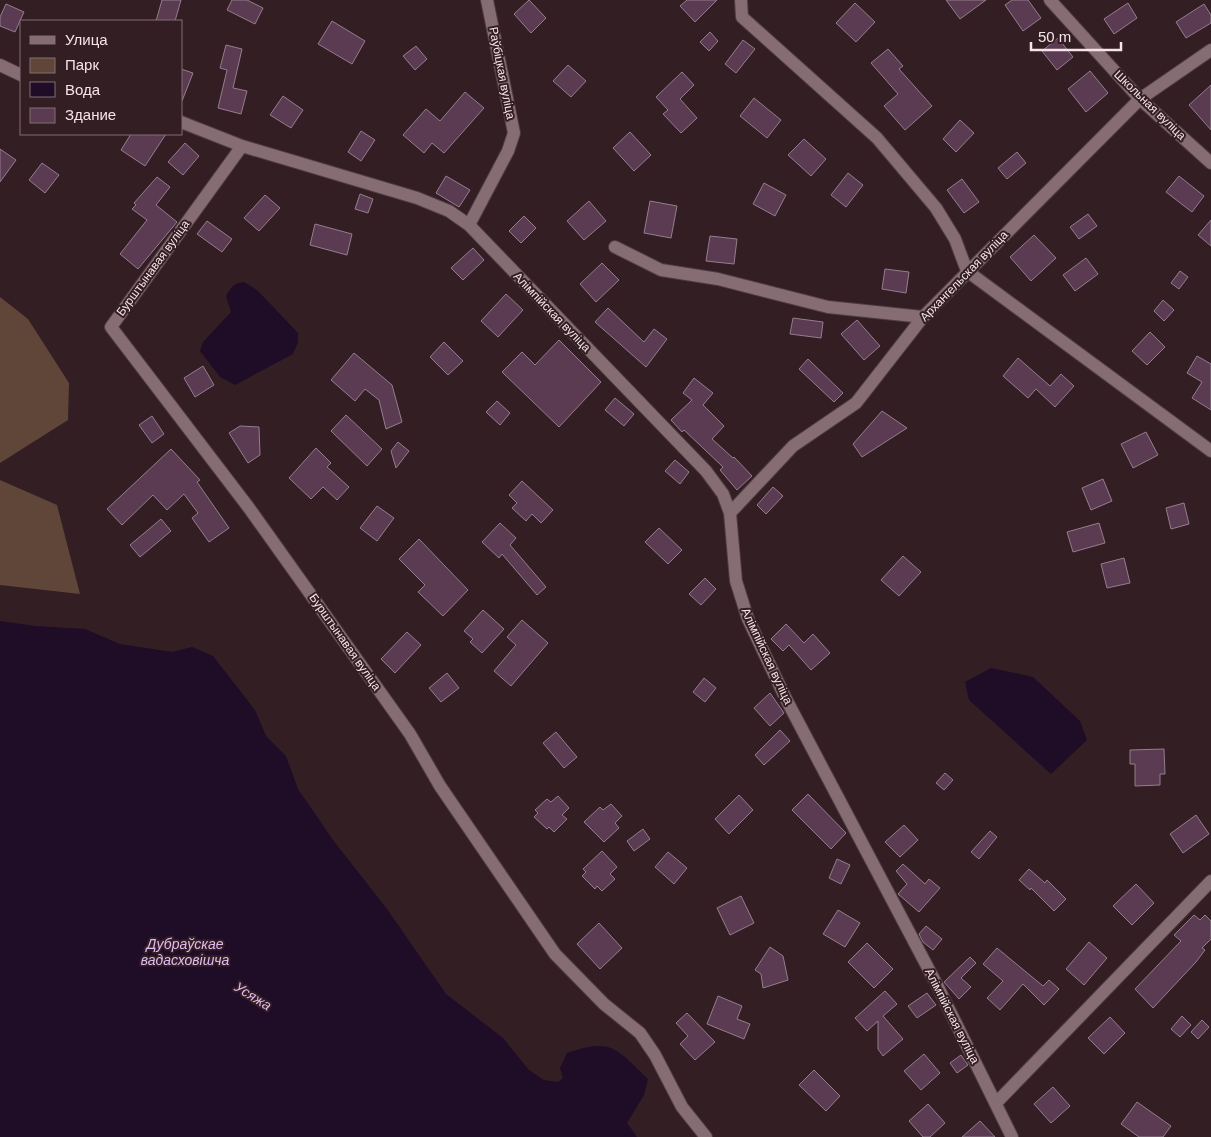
<svg xmlns="http://www.w3.org/2000/svg" width="1211" height="1137" font-family="Helvetica,sans-serif">
<rect width="100%" height="100%" fill="#331e24"/>
<path fill="#5f4639" d="M0 297 28 319 69 383 68 420 0 463Z
M0 480 57 505 80 594 0 585Z"/>
<path fill="#1f0c27" d="M244 282 257 290 298 333V342L293 354 235 385 220 377 200 351 203 342 231 312 226 296C231 287 234 283 244 282Z
M0 621 36 626 85 629 120 644 172 652 192 647 213 656 255 710 266 736 286 756 298 789 333 840 387 909 446 994 503 1038 529 1070 544 1080 558 1082 563 1078 560 1068 567 1053C612 1037 617 1049 648 1079L644 1095 627 1123 637 1137H0Z
M991 668 1033 677 1080 721 1087 740 1051 774 969 700 965 682Z"/>
<path fill="#5b3b52" stroke="#947e8d" d="M162 0H181L175 21H156Z
M232 0H247L263 8 255 24 227 10Z
M529 0 546 18 531 33 514 14Z
M687 0H717L695 22 680 6Z
M946 0H986L960 19Z
M1012 0H1028L1041 18 1023 31 1005 5Z
M855 3 875 22 856 42 836 23Z
M1128 3 1137 18 1114 34 1104 19Z
M6 4 24 12 15 32 0 26V17Z
M1204 4 1211 15V23L1186 38 1176 22Z
M332 21 365 41 352 64 318 44Z
M710 32 718 41 709 51 700 42Z
M1058 38 1073 57 1057 70 1042 51Z
M743 40 755 49 736 73 725 64Z
M226 45 242 49 233 88 247 91 241 114 218 108 227 70 220 68Z
M416 46 427 59 415 70 403 56Z
M888 49 903 66 899 69 932 106 905 130 884 106 898 94 871 63Z
M568 65 586 81 571 97 553 81Z
M181 69 193 73 182 101H181Z
M1090 71 1108 93 1086 112 1068 89Z
M682 72 694 85 680 99 697 118 681 133 663 114 668 110 656 97Z
M1211 85V130L1189 105Z
M465 92 484 108 444 153 432 143 424 153 403 135 426 109 440 121Z
M283 96 303 110 291 128 270 115Z
M754 98 781 120 767 138 740 116Z
M960 120 974 133 956 152 943 139Z
M361 131 375 140 361 161 348 152Z
M630 132 651 155 634 171 613 148Z
M131 134H166L145 166 121 150Z
M804 139 826 159 811 176 788 155Z
M185 143 199 156 183 175 168 162Z
M0 149 16 160 0 182Z
M1017 152 1026 163 1007 179 998 168Z
M42 163 59 175 45 193 29 180Z
M848 173 863 185 846 207 831 195Z
M446 176 470 190 459 207 436 193Z
M1179 176 1204 196 1192 212 1166 192Z
M157 177 170 187 156 205 177 222 138 269 120 254 147 220 132 209 136 205 134 203Z
M962 179 979 202 964 213 947 190Z
M764 183 786 195 775 216 753 204Z
M360 194 373 199 368 213 355 209Z
M265 195 280 208 259 231 244 218Z
M589 201 606 221 584 240 567 221Z
M650 201 677 206 671 238 644 233Z
M1088 214 1097 226 1079 239 1070 227Z
M524 216 536 228 521 243 509 231Z
M1211 220V246L1198 235Z
M207 221 232 239 222 252 197 234Z
M315 224 352 234 347 255 310 245Z
M1034 235 1056 258 1031 281 1010 257Z
M710 236 737 239 734 264 706 261Z
M473 248 484 260 463 280 451 268Z
M1086 258 1098 274 1075 291 1063 275Z
M602 263 619 280 596 302 580 284Z
M885 269 909 272 906 293 882 289Z
M1180 271 1188 277 1179 289 1171 283Z
M506 294 523 310 498 337 481 321Z
M1163 300 1174 310 1164 321 1154 311Z
M608 308 644 342 654 329 667 339 646 367 595 322Z
M793 318 823 322 821 338 790 334Z
M857 320 880 346 864 360 841 334Z
M1150 332 1165 347 1147 365 1132 351Z
M559 340 601 382 559 427 502 372 522 352 535 365Z
M444 342 463 361 448 375 430 357Z
M354 353 392 385 402 422 386 429 379 400 365 389 355 401 331 380Z
M1197 356 1211 364V410L1192 398 1202 382 1187 373Z
M1018 358 1050 386 1061 374 1074 386 1055 407 1036 389 1028 398 1003 376Z
M808 359 843 393 834 402 799 369Z
M203 366 214 385 195 397 184 378Z
M694 378 713 393 703 405 724 426 712 439 733 458 734 457 752 476 737 490 720 470 723 467 684 430 682 432 671 420 692 400 683 393Z
M615 398 634 414 624 426 605 410Z
M497 401 510 413 500 425 486 412Z
M882 411 907 428 862 457 853 444Z
M346 415 382 449 367 466 331 431Z
M152 416 164 434 152 443 139 425Z
M240 426 259 427 260 455 248 463 229 433Z
M1146 432 1158 455 1133 468 1121 444Z
M398 442 409 451 396 468 391 451Z
M316 448 331 463 327 467 349 487 337 500 323 487 311 499 289 478Z
M171 449 200 480 197 482 229 528 209 542 192 518 198 513 184 494 167 510 153 495 122 525 107 509Z
M675 460 689 472 680 484 665 471Z
M1103 479 1112 501 1091 510 1082 488Z
M522 481 553 510 541 523 532 514 526 521 512 508 517 503 509 495Z
M773 487 783 496 766 514 757 505Z
M1184 503 1189 524 1171 529 1166 508Z
M377 506 394 518 377 541 360 528Z
M161 519 171 531 140 557 130 545Z
M500 523 516 538 510 545 546 587 537 595 502 554 499 558 482 542Z
M1099 523 1105 543 1073 552 1067 532Z
M659 528 682 550 668 564 645 542Z
M419 539 468 590 443 616 418 592 425 585 399 559Z
M903 556 921 572 899 596 881 580Z
M1124 558 1130 583 1107 588 1101 564Z
M705 578 716 589 701 605 689 594Z
M483 610 504 629 482 653 470 642 473 639 464 631Z
M522 620 548 643 511 686 494 671 516 645 507 637Z
M786 624 804 643 813 634 830 653 811 670 789 645 783 651 771 639Z
M407 632 421 645 395 673 381 659Z
M447 673 459 688 441 702 429 688Z
M704 678 716 688 705 702 693 692Z
M770 693 784 713 770 726 754 708Z
M780 730 790 741 764 765 755 755Z
M556 732 577 757 564 768 543 743Z
M1164 749 1165 774H1160V785L1135 786V764H1130V750Z
M945 773 953 780 944 790 936 783Z
M808 794 846 833 831 849 792 810Z
M739 795 753 810 729 834 715 819Z
M558 796 569 808 562 815 567 819 554 832 549 827 547 829 534 817 538 813 535 810 547 799 551 802Z
M611 804 622 816 615 823 619 828 604 842 584 822 600 807 603 810Z
M1196 815 1209 834 1183 853 1170 834Z
M904 825 918 840 900 857 885 842Z
M643 829 650 839 634 851 627 841Z
M990 831 997 837 979 859 971 852Z
M602 851 617 867 610 874 615 879 602 891 597 886 595 889 582 876 586 872 583 869Z
M668 852 687 868 674 884 655 867Z
M837 859 850 865 841 884 829 878Z
M903 864 925 884 929 879 940 888 919 912 898 894 907 884 896 871Z
M1029 869 1045 883 1047 880 1066 899 1054 911 1031 888 1030 890 1019 880Z
M1136 884 1154 903 1132 925 1113 906Z
M741 896 754 923 730 935 717 908Z
M838 910 860 923 845 947 823 934Z
M1194 915 1200 920 1205 915 1211 921V939L1202 948 1205 950 1196 962 1153 1008 1135 989 1181 941 1174 935Z
M599 923 622 948 600 969 577 944Z
M926 926 942 939 933 950 923 942 919 934Z
M1089 942 1107 958 1084 985 1066 969Z
M867 943 893 969 874 988 848 962Z
M770 947 783 956 788 980 763 988 761 974 755 970Z
M997 948 1043 986 1049 980 1059 989 1044 1005 1023 984 1000 1010 987 998 1003 981 983 964Z
M970 957 976 963 961 978 971 987 959 999 944 982Z
M885 991 897 1004 883 1016 903 1039 883 1056 878 1049V1021L867 1031 855 1018Z
M927 993 936 1005 917 1018 908 1006Z
M718 996 742 1006 737 1019 750 1024 744 1039 707 1024Z
M687 1013 715 1042 695 1060 680 1044 688 1036 676 1023Z
M1182 1016 1191 1025 1180 1037 1171 1029Z
M1110 1017 1125 1033 1104 1054 1088 1038Z
M1202 1020 1209 1027 1198 1039 1191 1032Z
M924 1054 940 1073 921 1090 904 1071Z
M961 1055 968 1065 957 1073 950 1063Z
M814 1070 840 1096 826 1111 799 1085Z
M1053 1087 1070 1106 1051 1123 1034 1104Z
M1137 1102 1171 1126 1163 1137H1139L1121 1124Z
M928 1104 945 1123 930 1137H923L909 1121Z
M980 1121 995 1137H962Z"/>
<g fill="none" stroke-linecap="round" stroke-linejoin="round">
<defs>
<path id="minor" d="M741 0 742 17 877 138 936 208 955 239 967 271 1211 451
M1050 0 1140 99 1211 163
M0 65 21 75
M181 122 242 146 417 198 449 211 469 225 706 471 723 494 730 513 736 581 748 619 786 699 937 985 1012 1137
M242 146 111 327 249 508 410 734 440 786 555 954 604 1004 640 1033 655 1055 682 1107 706 1137
M469 225 508 151 514 133 487 0
M615 247 661 270 718 279 828 307 923 317
M730 513 793 446 856 403 923 317 1140 99 1211 50
M997 1102 1211 881"/>
</defs>
<use href="#minor" stroke="#4f3c42" stroke-width="14"/>
<use href="#minor" stroke="#866c73" stroke-width="12"/>
</g>
<g text-anchor="middle" stroke-width="4" stroke-linejoin="round" paint-order="stroke">
<g font-size="12" fill="#f5e5e9" stroke="#331e24">
<text transform="translate(502 73) rotate(79)" y="4">Раўбіцкая вуліца</text>
<text transform="translate(1150 105) rotate(44)" y="4">Школьная вуліца</text>
<text transform="translate(153 268) rotate(-54)" y="4">Бурштынавая вуліца</text>
<text transform="translate(964 276) rotate(-46)" y="4">Архангельская вуліца</text>
<text transform="translate(552 312) rotate(46)" y="4">Алімпійская вуліца</text>
<text transform="translate(345 642) rotate(55)" y="4">Бурштынавая вуліца</text>
<text transform="translate(767 656) rotate(65)" y="4">Алімпійская вуліца</text>
<text transform="translate(952 1016) rotate(63)" y="4">Алімпійская вуліца</text>
</g>
<g font-size="14" font-style="italic" fill="#e0bbf4" stroke="#331e24">
<text x="185" y="949">Дубраўскае<tspan x="185" dy="16">вадасховішча</tspan></text>
<text transform="translate(253 996) rotate(32)" y="5">Усяжа</text>
</g>
</g>
<rect x="20" y="20" width="162" height="115" fill="#331e24" stroke="#816e73"/>
<rect x="30" y="36" width="25" height="8" fill="#866c73" stroke="#816e73"/>
<text x="65" y="45" font-size="15" fill="#f5e5e9">Улица</text>
<rect x="30" y="58" width="25" height="15" fill="#5f4639" stroke="#816e73"/>
<text x="65" y="70" font-size="15" fill="#f5e5e9">Парк</text>
<rect x="30" y="82" width="25" height="15" fill="#1f0c27" stroke="#816e73"/>
<text x="65" y="95" font-size="15" fill="#f5e5e9">Вода</text>
<rect x="30" y="108" width="25" height="15" fill="#5b3b52" stroke="#816e73"/>
<text x="65" y="120" font-size="15" fill="#f5e5e9">Здание</text>
<path d="M1031 42v8h90v-8" fill="none" stroke="#f5e5e9" stroke-width="2.5"/>
<text x="1038" y="42" font-size="15" fill="#f5e5e9" stroke="#331e24" stroke-width="4" paint-order="stroke">50 m</text>
</svg>
